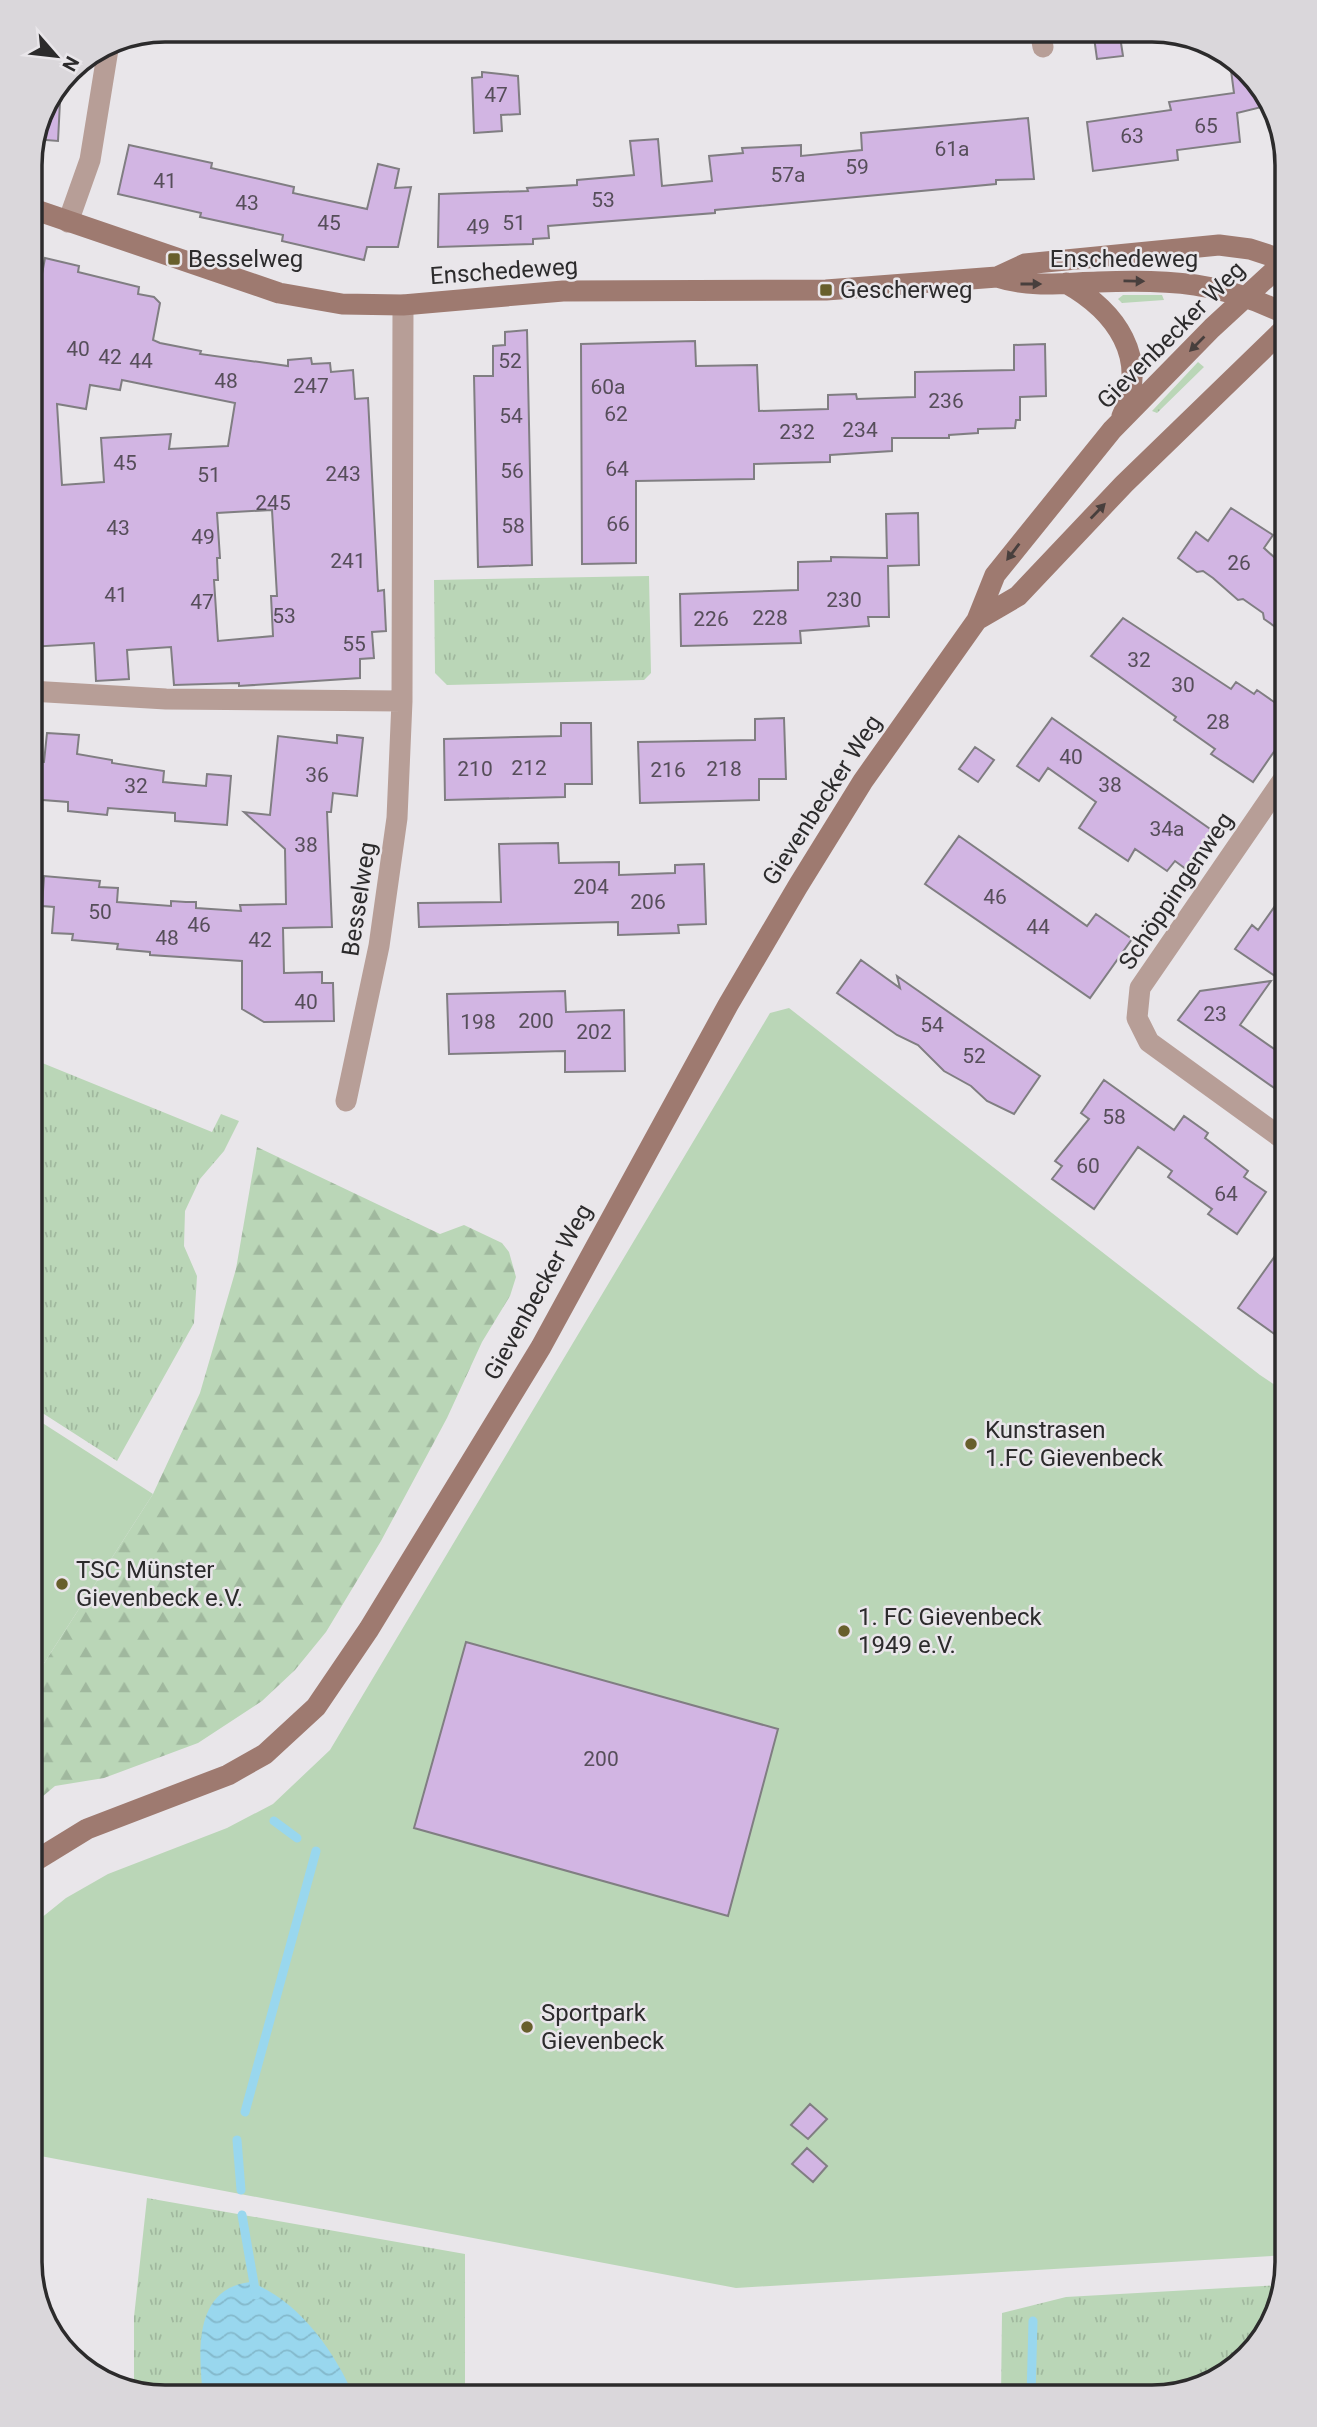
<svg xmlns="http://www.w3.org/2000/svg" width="1317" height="2427" font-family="Roboto,sans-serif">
<defs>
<pattern id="grass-tufts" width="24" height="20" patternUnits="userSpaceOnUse" patternTransform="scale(1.75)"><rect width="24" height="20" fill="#bad6b7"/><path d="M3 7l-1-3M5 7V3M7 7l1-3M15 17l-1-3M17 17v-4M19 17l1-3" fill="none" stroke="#a0b89e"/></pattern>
<pattern id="forest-firs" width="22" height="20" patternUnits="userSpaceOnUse" patternTransform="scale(1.75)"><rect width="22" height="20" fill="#bad6b7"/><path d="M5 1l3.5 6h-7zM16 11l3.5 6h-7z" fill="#a0b89e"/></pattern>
<pattern id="water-waves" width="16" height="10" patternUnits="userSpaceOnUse" patternTransform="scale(1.75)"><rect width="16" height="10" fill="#99d7ee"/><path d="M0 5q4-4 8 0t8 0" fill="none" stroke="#84b9cc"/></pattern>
</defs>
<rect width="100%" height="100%" fill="#e9e6ea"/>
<path fill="url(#grass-tufts)" d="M1123 295H1162L1164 300 1122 303 1118 299Z
M1198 362 1204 367 1157 413 1152 411Z
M649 576 651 673 644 680 447 685 435 673 434 580Z
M30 1058 212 1132 221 1114 239 1121 224 1151 200 1179 185 1211 184 1246 197 1276 194 1323 117 1461 30 1405Z
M147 2198 465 2254V2397H157L134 2389V2317Z
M1280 2285 1264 2337 1204 2387 1152 2397H1001L1002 2313 1066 2297Z"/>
<path fill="url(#forest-firs)" d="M257 1147 440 1234 464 1225 502 1243 509 1252 516 1277 510 1296 482 1342 447 1418 381 1541 326 1632 295 1670 262 1701 198 1743 104 1778 55 1786 30 1807V1685L153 1494 200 1393 236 1269Z"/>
<path fill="#bad6b7" d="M789 1008 1260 1375 1287 1393V2255L736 2288 30 2154V1927L66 1898 108 1874 227 1828 273 1804 330 1750 770 1013Z
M30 1415 153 1494 30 1685Z"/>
<path fill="url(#water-waves)" d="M250 2282C298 2300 335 2351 354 2397H203C199 2354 192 2289 250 2282Z"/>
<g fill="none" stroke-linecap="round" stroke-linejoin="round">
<path stroke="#99d7ee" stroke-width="9" d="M274 1821 297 1838
M245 2112 316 1851
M237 2140 241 2190
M242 2215 256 2295
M1031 2397 1033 2321"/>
</g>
<path fill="#d2b5e3" stroke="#807e82" stroke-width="2" fill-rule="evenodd" d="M1093 30H1119L1123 56 1097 59Z
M1229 55 1270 105 1237 113 1240 142 1177 150 1178 160 1093 171 1087 122 1171 110 1169 102 1234 93Z
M482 72 518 76 520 114 501 115 502 131 474 133 472 78 482 77Z
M61 82 58 141 34 139 40 113Z
M1028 118 1034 179 996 180V184L715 210V213L548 226 549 238 533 239V244L438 247 439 194 528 191 527 188 577 185V180L634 175 630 141 658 139 662 186 712 181 709 156 743 153 742 148 801 145V156L862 150 861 133Z
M129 145 212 163 211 168 294 187 293 193 367 209 378 164 399 169 395 188 411 187 398 247H367L364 260 282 241 283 235 200 217 201 213 118 194Z
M45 258 79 266 78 272 139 287 138 294 154 297 160 303 153 340 160 343 201 351 200 354 288 366V360L311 358 312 364 330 363 331 372 353 370 355 399 368 398 378 591 384 590 386 631 372 632 374 658 360 659V678L239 686V683L174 685 171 647 127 650 129 679 96 681 94 643 30 647V321L33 322ZM122 380 235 403 228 446 169 449 171 434 101 438 104 482 62 485 57 404 86 409 90 385 120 390ZM272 510 277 596H271L273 636 218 641 214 580H218L217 558H220L217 513Z
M527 330 532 565 478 567 474 376H493V346L505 345V332Z
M695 341 696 366 757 365 759 411 828 409V395L856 394 857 399 915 397V372L1014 370V345L1045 344 1046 396 1020 397V420H1016L1015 428 978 429V433L949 435V438H892V451L830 455V462L754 464V479L636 481V563L582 564 581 344Z
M1231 508 1273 535 1264 548 1287 569V635L1264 619 1263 613 1243 599 1238 600 1213 578 1203 571 1197 572 1178 558 1196 532 1208 541Z
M918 513 919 565 888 566 889 617H868L869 626 800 631 801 643 681 646 680 594 798 590V562L831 561V557L887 558 886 514Z
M1123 618 1231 689 1236 682 1254 694 1257 690 1287 711V733L1253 782 1211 754 1215 749 1174 720 1176 717 1091 656Z
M784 718 786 779H759V800L640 803 638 742 755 740V719Z
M1052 718 1213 831 1186 869 1175 861 1167 871 1135 849 1128 861 1079 828 1096 802 1048 768 1039 781 1017 766Z
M561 723H591L592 784H565V797L445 800 444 739 561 736Z
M47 733 79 735 77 754 112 760V763L164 771 163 782 206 786 207 774 231 776 227 825 175 821V813L108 808 107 815 68 811V802L30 799V761L44 762Z
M337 735 363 738 357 796 333 793 331 812H327L332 927 283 928 284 973 322 972V983H333L334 1021 264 1022 242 1009V961L150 955V952L117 949 118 944 72 940 73 934 52 933 54 907 42 906 44 876 100 881 99 887 118 888 117 902 171 906V901L186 902H196V908L241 911 240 905 286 904 285 849 244 812 270 815 278 736 337 743Z
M975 747 994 760 978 782 959 769Z
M959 836 1087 926 1096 914 1132 939 1090 998 925 884Z
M558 843 559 863 619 862V875L675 873V865L704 864 706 924 678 925 679 933 618 935V922L419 927 418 903 501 902 499 844Z
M1287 889V959L1275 976 1235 949 1252 925 1258 930Z
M861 960 900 988 897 976 1040 1076 1014 1114 987 1101 971 1086 944 1071 918 1045 897 1035 837 993Z
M1271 981 1240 1025 1287 1058V1097L1178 1020 1200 991Z
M565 991 566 1012 624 1010 625 1071 565 1072V1051L449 1054 447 994Z
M1104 1080 1174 1130 1184 1116 1208 1133 1205 1138 1248 1171 1244 1177 1266 1192 1237 1234 1208 1214 1212 1209 1168 1177 1172 1171 1138 1147 1094 1209 1052 1179 1062 1166 1055 1161 1089 1119 1081 1113Z
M1287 1239V1343L1238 1308Z
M466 1642 778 1729 728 1916 414 1828Z
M810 2104 827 2119 808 2139 791 2125Z
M807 2148 827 2166 813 2182 792 2164Z"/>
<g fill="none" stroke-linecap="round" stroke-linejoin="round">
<path stroke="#b79e97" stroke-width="21" d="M1040 30 1043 47
M68 222 90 160 109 43
M30 691 166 699 402 701
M346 1101 379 946 397 818 402 701 403 305
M1287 1142 1149 1042 1137 1018 1140 988 1287 774"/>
<path stroke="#9e7a70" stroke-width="21" d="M30 208 279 293 342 304 403 305 563 291 826 290 997 277 1025 264 1219 245 1250 249 1287 261
M997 277C1031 288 1063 283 1098 282 1168 279 1224 282 1287 315
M1066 283C1116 311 1150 358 1122 416
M977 620 1018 596 1124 484 1287 326
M30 1864 87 1829 228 1775 265 1754 316 1707 369 1629 541 1347 728 1005 798 886 863 781 977 620 995 575 1112 430 1212 328 1287 259"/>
</g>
<defs><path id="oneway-solid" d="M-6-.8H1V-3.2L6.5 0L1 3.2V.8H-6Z" transform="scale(1.75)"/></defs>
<g fill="#483f3d">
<use href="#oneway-solid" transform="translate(1134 281) rotate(1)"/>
<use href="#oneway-solid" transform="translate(1031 284)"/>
<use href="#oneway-solid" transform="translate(1197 344) rotate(135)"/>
<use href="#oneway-solid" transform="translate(1098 511) rotate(-46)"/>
<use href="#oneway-solid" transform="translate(1013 552) rotate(127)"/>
</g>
<g fill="#685f2c" stroke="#e9e6ea" stroke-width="2.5">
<rect x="167" y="252" width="14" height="14" rx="3.5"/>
<rect x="819" y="283" width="14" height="14" rx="3.5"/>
<circle cx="971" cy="1444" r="7"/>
<circle cx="62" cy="1584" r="7"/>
<circle cx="844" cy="1631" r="7"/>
<circle cx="527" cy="2027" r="7"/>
</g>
<g text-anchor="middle" stroke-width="5" stroke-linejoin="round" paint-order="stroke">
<g font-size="21" fill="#564e5a">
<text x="496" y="102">47</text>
<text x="1206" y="133">65</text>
<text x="1132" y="143">63</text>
<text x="952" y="156">61a</text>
<text x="857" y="174">59</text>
<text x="788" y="182">57a</text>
<text x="165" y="188">41</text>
<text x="603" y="207">53</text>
<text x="247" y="210">43</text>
<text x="329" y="230">45</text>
<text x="514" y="230">51</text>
<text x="478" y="234">49</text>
<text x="78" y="356">40</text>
<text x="110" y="364">42</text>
<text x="141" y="368">44</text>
<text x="510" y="368">52</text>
<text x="226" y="388">48</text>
<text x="311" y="393">247</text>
<text x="608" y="394">60a</text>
<text x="946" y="408">236</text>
<text x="616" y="421">62</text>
<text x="511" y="423">54</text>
<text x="860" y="437">234</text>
<text x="797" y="439">232</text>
<text x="125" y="470">45</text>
<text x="617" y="476">64</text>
<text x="512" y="478">56</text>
<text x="343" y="481">243</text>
<text x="209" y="482">51</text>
<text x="273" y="510">245</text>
<text x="618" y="531">66</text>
<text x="513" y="533">58</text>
<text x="118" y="535">43</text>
<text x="203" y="544">49</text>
<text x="348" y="568">241</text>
<text x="1239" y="570">26</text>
<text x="116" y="602">41</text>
<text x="844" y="607">230</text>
<text x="202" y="609">47</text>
<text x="284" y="623">53</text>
<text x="770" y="625">228</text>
<text x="711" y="626">226</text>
<text x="354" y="651">55</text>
<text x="1139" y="667">32</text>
<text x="1183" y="692">30</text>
<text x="1218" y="729">28</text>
<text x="1071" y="764">40</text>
<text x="529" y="775">212</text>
<text x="475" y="776">210</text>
<text x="724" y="776">218</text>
<text x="668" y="777">216</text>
<text x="317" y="782">36</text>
<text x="1110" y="792">38</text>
<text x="136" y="793">32</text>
<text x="1167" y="836">34a</text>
<text x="306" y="852">38</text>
<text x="591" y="894">204</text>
<text x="995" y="904">46</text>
<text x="648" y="909">206</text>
<text x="100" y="919">50</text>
<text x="199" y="932">46</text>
<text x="1038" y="934">44</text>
<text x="167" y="945">48</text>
<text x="260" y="947">42</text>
<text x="306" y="1009">40</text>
<text x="1215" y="1021">23</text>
<text x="536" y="1028">200</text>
<text x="478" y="1029">198</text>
<text x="932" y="1032">54</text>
<text x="594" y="1039">202</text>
<text x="974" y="1063">52</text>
<text x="1114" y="1124">58</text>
<text x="1088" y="1173">60</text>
<text x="1226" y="1201">64</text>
<text x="601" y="1766">200</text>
</g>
<g font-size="24" fill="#2c2b2c" stroke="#e9e6ea" text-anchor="start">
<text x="188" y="267">Besselweg</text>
<text x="840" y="298">Gescherweg</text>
<text x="985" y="1438">Kunstrasen<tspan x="985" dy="28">1.FC Gievenbeck</tspan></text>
<text x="76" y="1578">TSC Münster<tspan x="76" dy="28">Gievenbeck e.V.</tspan></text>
<text x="858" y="1625">1. FC Gievenbeck<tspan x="858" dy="28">1949 e.V.</tspan></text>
<text x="541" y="2021">Sportpark<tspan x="541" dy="28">Gievenbeck</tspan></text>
</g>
<g font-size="24" fill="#2c2b2c" stroke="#e9e6ea">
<text x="1124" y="267">Enschedeweg</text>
<text transform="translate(504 271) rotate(-4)" y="8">Enschedeweg</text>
<text transform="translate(1171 335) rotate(-45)" y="8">Gievenbecker Weg</text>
<text transform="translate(822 800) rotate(-57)" y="8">Gievenbecker Weg</text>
<text transform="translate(1176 891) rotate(-56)" y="8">Schöppingenweg</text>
<text transform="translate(359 899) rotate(-81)" y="8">Besselweg</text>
<text transform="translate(538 1292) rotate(-61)" y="8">Gievenbecker Weg</text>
</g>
</g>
<path d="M0 0H1317V2427H0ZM165 42H1152A123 123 0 0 1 1275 165V2262A123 123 0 0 1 1152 2385H165A123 123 0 0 1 42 2262V165A123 123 0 0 1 165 42Z" fill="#dad7db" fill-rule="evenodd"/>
<path fill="none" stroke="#2c2b2c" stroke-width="3.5" d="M165 42H1152A123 123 0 0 1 1275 165V2262A123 123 0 0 1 1152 2385H165A123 123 0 0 1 42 2262V165A123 123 0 0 1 165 42Z"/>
<g transform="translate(56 56) rotate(118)" stroke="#e9e6ea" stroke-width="5" paint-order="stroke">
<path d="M0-5L12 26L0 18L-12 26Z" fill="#2c2b2c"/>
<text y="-10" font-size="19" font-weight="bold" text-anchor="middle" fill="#2c2b2c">N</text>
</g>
</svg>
